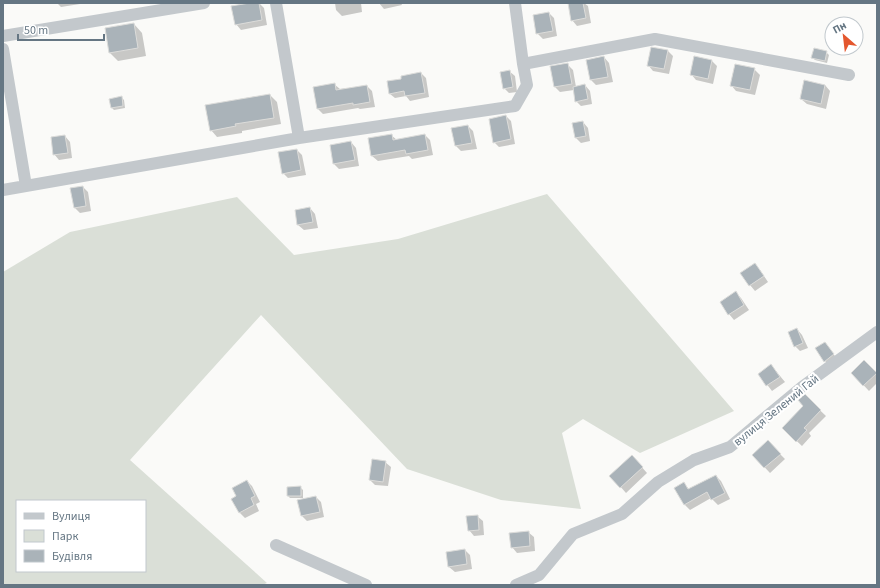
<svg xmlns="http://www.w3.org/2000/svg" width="880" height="588" font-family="'Source Sans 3',sans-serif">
<rect width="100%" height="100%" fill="#fafaf8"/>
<path fill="#dadfd7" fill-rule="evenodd" d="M547 194 734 411 640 453 583 419 562 433 581 509 501 500 407 469 261 315 130 460 267 583 262 585H3V272L70 232 237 197 294 255 398 239ZM17 501H145V571H17Z"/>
<path fill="#0003" d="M57 3H80V4L61 7Z
M255 3H259L264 8 267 25 241 30 236 24Z
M335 3H361L362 12 342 16 336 10Z
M379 3H401L402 5 384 9Z
M573 3H584L588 6 591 23 577 26 572 20Z
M549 13 554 18 557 36 543 39 537 33Z
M134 24 142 33 146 56 118 61 110 53Z
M668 51 673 56 669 74 653 71 648 65Z
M826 52 829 55 827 63 815 60 813 58Z
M604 57 609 63 613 82 596 85 591 80Z
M694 57 712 61 717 66 713 84 696 80 691 74Z
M567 64 573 70 576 87 585 85 590 91 592 104 581 106 576 101 574 90 560 92 555 87Z
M754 69 760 75 755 95 736 91 731 85Z
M509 71 515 76 517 92 509 93 504 88Z
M421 73 426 78 429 97 410 101 406 96 395 98 390 94 403 80Z
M805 81 825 85 830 91 826 109 807 104 801 99Z
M334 84 340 89 367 86 372 91 375 107 360 109 358 108 323 114 318 109Z
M270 95 277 102 281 124 242 131V133L217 137 211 130Z
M122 98 124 100 125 108 114 110 112 108 110 99Z
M506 116 511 121 515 144 499 147 494 142Z
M583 122 588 128 590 141 581 143 576 138Z
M468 126 473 131 477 149 461 151 456 146 452 129Z
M391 135 397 140 425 135 430 140 433 155 412 159 409 156 378 161 372 156 369 139Z
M65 136 70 142 72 158 59 160 54 154Z
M351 142 356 148 359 166 339 169 334 164 331 146Z
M297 150 302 155 306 175 288 178 283 173Z
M83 187 88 192 91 211 80 213 75 208Z
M310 208 315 214 318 228 304 230 298 225 296 211Z
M755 264 760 270 768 282 755 291 750 285Z
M736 293 741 298 749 310 734 320 729 314 721 302Z
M797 329 802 335 808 348 800 351 795 346Z
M825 343 838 360 830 366 825 361Z
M864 361 877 375V383L869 391 852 373Z
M771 365 785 382 772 391 759 374Z
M805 396 826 416 809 433 811 436 802 446 783 428 805 406Z
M773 447 785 459 770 473 753 455Z
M632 456 647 473 626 493 611 476Z
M385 462 391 467 388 486 375 485 370 480Z
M716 476 721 481 730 499 718 505 711 498 690 510 685 505 675 488 684 484 689 489Z
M247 481 252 486 260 502 256 504 259 511 245 518 240 513 233 499 237 497Z
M300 487 303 490V498H290L288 496Z
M316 497 321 502 324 517 307 521 302 516Z
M477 516 483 521 484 535 474 536 469 530Z
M528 532 534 537 535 551 517 553 512 547Z
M465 550 470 555 472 569 455 572 449 567Z"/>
<path fill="#aab3b9" stroke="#dcdcda" d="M250 3H259L262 20 235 25 231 6Z
M568 3H583L586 18 571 21Z
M549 12 553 31 536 34 533 15Z
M134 23 138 48 109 53 105 28Z
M651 47 668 50 664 69 647 66Z
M814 48 827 51 825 61 811 58Z
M604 56 608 77 590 80 586 60Z
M694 56 712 60 708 79 690 75Z
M568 63 572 84 554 87 550 66Z
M735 64 755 68 750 90 730 86Z
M510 70 513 87 503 89 500 72Z
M421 72 425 93 405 96 404 91 389 94 387 81 401 79V76Z
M804 80 825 85 821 104 800 99Z
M335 83 336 90 367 85 370 102 353 105V103L317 109 313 87Z
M585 84 588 99 575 102 573 87Z
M270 94 274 118 235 124 236 126 210 131 205 105Z
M122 96 123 106 111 108 109 99Z
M506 115 511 139 493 143 489 119Z
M583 121 586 136 575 138 572 123Z
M468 125 472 143 455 146 451 128Z
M392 134 393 140 425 134 428 150 406 154 405 150 371 156 368 138Z
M65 135 68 153 53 155 51 137Z
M351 141 355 160 333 164 330 145Z
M297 149 301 170 282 174 278 152Z
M83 186 86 206 74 208 70 188Z
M310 207 313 222 297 225 295 210Z
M755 263 764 276 749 286 740 273Z
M736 291 744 305 728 315 720 302Z
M797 328 803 343 794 347 788 332Z
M825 342 834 354 824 362 815 348Z
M864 360 877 373 863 386 851 373Z
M771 364 780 377 766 386 758 374Z
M805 394 821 410 804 428 807 430 796 442 782 428 803 406 798 400Z
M768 440 781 454 764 468 752 455Z
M632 455 643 467 620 488 609 476Z
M372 459 386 461 383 482 369 480Z
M716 475 725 493 711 500 707 492 684 505 674 488 684 482 688 489Z
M247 480 255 496 251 498 254 505 239 513 231 499 236 496 232 488Z
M301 486V496H287V487Z
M316 496 320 512 301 516 297 500Z
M478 515 479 530 468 531 466 516Z
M529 531 530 546 511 548 509 533Z
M465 549 467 564 448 567 446 552Z"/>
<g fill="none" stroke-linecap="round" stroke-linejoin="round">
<path stroke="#c3c8cc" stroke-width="12" d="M276 3 299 138
M3 36 204 3
M3 49 26 186
M523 64 655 39 849 75
M3 190 299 138 515 106 527 85 523 64 515 3
M276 545 366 585
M516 585 539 575 573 534 622 514 658 482 694 460 730 447 802 387 877 332"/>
</g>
<g text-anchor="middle" stroke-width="4" stroke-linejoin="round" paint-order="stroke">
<g font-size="12" fill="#657683" stroke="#fff">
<text transform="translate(776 410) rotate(-39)" y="4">вулиця Зелений Гай</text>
</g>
</g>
<rect width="880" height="588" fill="none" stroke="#657683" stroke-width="8"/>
<rect x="16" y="500" width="130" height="72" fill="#ffffff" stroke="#c1c8cd"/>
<rect x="24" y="513" width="20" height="6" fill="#c3c8cc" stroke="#c1c8cd"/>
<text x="52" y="520" font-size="12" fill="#657683">Вулиця</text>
<rect x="24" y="530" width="20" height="12" fill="#dadfd7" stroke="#c1c8cd"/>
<text x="52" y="540" font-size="12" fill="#657683">Парк</text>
<rect x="24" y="550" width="20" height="12" fill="#aab3b9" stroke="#c1c8cd"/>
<text x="52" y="560" font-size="12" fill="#657683">Будівля</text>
<g transform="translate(844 36) rotate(332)"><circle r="19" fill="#ffffff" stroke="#c1c8cd"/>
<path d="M0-3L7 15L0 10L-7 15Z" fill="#e4572e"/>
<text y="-6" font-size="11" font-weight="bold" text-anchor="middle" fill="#657683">Пн</text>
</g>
<path d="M18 34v6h86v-6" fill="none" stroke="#657683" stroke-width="2"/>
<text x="24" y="34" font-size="12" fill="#657683" stroke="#ffffff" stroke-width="3" paint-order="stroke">50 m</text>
</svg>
